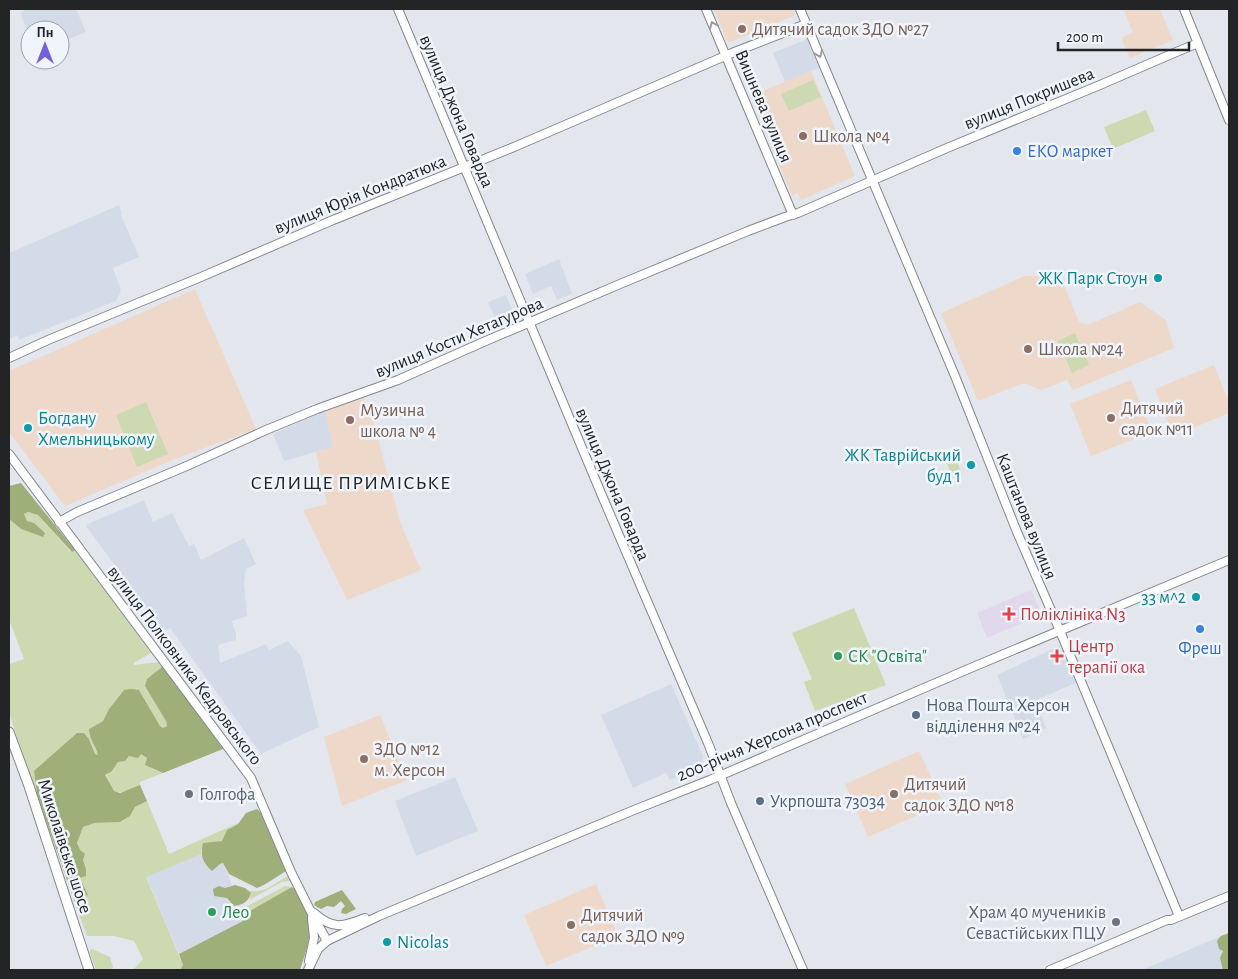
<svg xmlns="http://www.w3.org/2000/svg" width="1238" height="979" font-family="'Alegreya Sans',sans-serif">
<rect width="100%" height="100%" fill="#e3e7ed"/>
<path fill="#d4dbe8" d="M28 9H76L86 32 60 43V30H30V39L20 12Z
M807 39 819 68 785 82 773 53Z
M119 205 122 214 121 215 139 257 113 268 121 291 116 301 19 340 17 335 9 339V253Z
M559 259 572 294 557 300 551 286 533 294 525 274Z
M506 295 516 319 499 327 488 302Z
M325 410 333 447 284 461 273 434Z
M144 500 153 522 172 513 189 546 194 544 201 560 244 538 256 564 246 569 244 583 247 616 232 621 236 634V640L218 645 220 663 266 644 269 650 288 641 301 656 319 727 261 754 170 628 160 633 154 623 153 618 86 526 90 523Z
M1061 645 1078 682 1036 700 1046 728 1023 739 997 675Z
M671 684 703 756 702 766 670 780 666 773 633 788 601 715Z
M455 777 478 831 416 856 395 801Z
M202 854 223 863 232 885 225 888 243 921 179 954 146 876Z
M1229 933V970H1142L1221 936Z"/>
<path fill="#edd8ca" d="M714 9H793L796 15 728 43Z
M1123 9H1160L1173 40 1130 58 1121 38 1133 32Z
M811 71 855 176 801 200 798 193 792 196 751 96Z
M1025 276H1057L1062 281 1079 322 1088 325 1140 302 1166 320 1174 348 1073 390 1067 380 1041 390 1024 383 978 401 941 313Z
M195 289 256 429 175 459 65 506 9 432V371Z
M1214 365 1229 402V413L1174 436 1155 389Z
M1131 380 1152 432 1091 456 1070 404Z
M364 398 376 430 400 522 421 570 347 600 303 510 327 504 316 452 333 447 325 410Z
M380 715 407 780 342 806 324 737Z
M919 751 943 804 868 837 845 784Z
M596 884 618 936 546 966 524 915Z"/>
<path fill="#e2d8ed" d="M1031 590 1042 615 987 638 977 613Z"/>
<path fill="#cddab1" d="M813 80 821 97 789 111 781 94Z
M1146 110 1155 131 1113 149 1104 127Z
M1075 333 1089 365 1072 373 1058 341Z
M146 402 168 454 137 467 116 415Z
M954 455 962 474 953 478 945 459Z
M28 512 38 515 71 552 75 550 151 653 134 663V665L159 662 163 666 147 679 166 721 167 726 163 728 160 726 139 690H124L109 709 103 721 89 729C89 739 96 746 98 755L95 754 89 739 34 771 37 795 9 713V664L24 659 10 622H9V519L21 529 43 537 27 521 24 514Z
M854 608 886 685 815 711 804 682 812 679 792 633Z
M141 753 147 758 152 769 163 773 140 782V785C132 789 123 794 114 791L105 776C112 772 112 769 117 763 123 757 133 755 141 753Z
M147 801 169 854 240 822 227 830 222 841 203 844 201 852 202 854 146 877 183 965 180 970H133L143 959 134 941 114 936H87L79 914 80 912 78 898 88 895 80 878 86 869 77 843 83 827 93 823 120 822 130 816 135 807Z
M288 876H290L291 879 290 881 282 882 249 900 251 893 247 890C264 895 274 883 288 876Z
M285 886 292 887 241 916 238 911Z
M92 949 110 957 113 967 112 970H96L90 953V950Z"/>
<path fill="#9faf79" d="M21 483 75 550 72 552 38 515 28 512 24 514 27 521 34 523 45 533 43 537 21 529 9 519V486Z
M163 666 223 749 163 773 145 765 147 758 141 754 138 758 129 756 125 761 118 762 111 772 105 775 114 791 120 793 140 785 147 801 135 807 130 816 120 822 94 823 83 827 77 843 80 850 85 854 83 860 86 869V876L80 878 88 895 78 898 80 912 79 914 37 795 34 771 77 733H84L89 739 95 754 98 755C96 746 89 739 89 729L103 721 109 709 124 690 131 689 139 690 160 726 163 728 167 726 166 721 145 686 147 679Z
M257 809C266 815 283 860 286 871L264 885 257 888 229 874 223 863 220 864 212 871C203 863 200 856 203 843L222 841 227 830 238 824 246 813Z
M235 885 245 888 251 893C248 902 243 905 234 906L227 898 214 896 213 889 219 886 225 888Z
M292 887 295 890C299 897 304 904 307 911 314 931 306 952 300 970H180L183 965 179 954 243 921 241 916Z
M342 890 356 909 346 914 341 913 342 909 345 906 341 901 334 907 327 906 321 909 317 907 314 905 315 902Z
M1229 933V970H1223L1220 958 1223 951 1219 949 1217 941 1221 936Z"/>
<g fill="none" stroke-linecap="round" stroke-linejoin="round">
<defs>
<path id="secondary" d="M398 9 603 498 708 743 731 803 803 970
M706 9 793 215
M800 9 955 376 1017 532 1060 631 1179 916
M1184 9 1229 120
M9 358 48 340 201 277 333 220 514 147 732 53 806 24
M9 454 251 778 291 872 310 910 327 941
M59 522 77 512 189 465 266 430 317 409 398 380 481 343 620 284 748 231 785 217 798 213 947 148 1100 85 1174 53 1198 43
M314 913C333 930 343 927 365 918
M309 961 314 938 312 918
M308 970 318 949 327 941 379 916 634 810 710 780 973 667 1229 560
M1050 970 1167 920H1171L1229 896"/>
<path id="primary" d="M9 732 29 786 89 970"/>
</defs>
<use href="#secondary" stroke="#83878d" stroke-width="10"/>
<use href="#primary" stroke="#83878d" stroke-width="11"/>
<use href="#secondary" stroke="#fff" stroke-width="8"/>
<use href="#primary" stroke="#fff" stroke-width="9"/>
</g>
<defs><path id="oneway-chevron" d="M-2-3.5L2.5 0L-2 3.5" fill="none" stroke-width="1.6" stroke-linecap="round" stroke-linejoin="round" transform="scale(1.25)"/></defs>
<g stroke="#9c9c9d">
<use href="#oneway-chevron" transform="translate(713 25) rotate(-113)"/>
<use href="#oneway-chevron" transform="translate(819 54) rotate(67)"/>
</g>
<g fill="#8d6e63" stroke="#f0f4fb" stroke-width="2">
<circle cx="742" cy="29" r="5"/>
<circle cx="803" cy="136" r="5"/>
<circle cx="1028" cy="349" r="5"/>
<circle cx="1111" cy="418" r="5"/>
<circle cx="350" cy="420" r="5"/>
<circle cx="364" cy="759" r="5"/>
<circle cx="894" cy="794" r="5"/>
<circle cx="571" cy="925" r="5"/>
</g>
<g fill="#3f7fe0" stroke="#f0f4fb" stroke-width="2">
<circle cx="1017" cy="151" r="5"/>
<circle cx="1200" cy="629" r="5"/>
</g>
<g fill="#0f9aa8" stroke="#f0f4fb" stroke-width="2">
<circle cx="1158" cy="278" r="5"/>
<circle cx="28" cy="428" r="5"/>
<circle cx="971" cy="465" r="5"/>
<circle cx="1196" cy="597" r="5"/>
<circle cx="387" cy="942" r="5"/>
</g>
<g fill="#e0444e" stroke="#f0f4fb" stroke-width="2">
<path d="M1006.5 606.5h5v5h5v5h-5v5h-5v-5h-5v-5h5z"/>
<path d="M1054.5 648.5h5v5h5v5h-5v5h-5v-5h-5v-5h5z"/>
</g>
<g fill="#2e9e5b" stroke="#f0f4fb" stroke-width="2">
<circle cx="838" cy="656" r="5"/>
<circle cx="212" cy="912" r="5"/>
</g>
<g fill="#5c6f8a" stroke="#f0f4fb" stroke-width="2">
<circle cx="916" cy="715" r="5"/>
<circle cx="760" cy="801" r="5"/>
</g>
<g fill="#6b7280" stroke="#f0f4fb" stroke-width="2">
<circle cx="189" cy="794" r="5"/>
<circle cx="1116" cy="922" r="5"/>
</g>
<g text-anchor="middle" stroke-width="5" stroke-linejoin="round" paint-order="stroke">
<g font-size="18" fill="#785e54" stroke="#f0f4fb" text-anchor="start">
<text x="752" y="35">Дитячий садок ЗДО №27</text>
<text x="813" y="142">Школа №4</text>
<text x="1038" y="355">Школа №24</text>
<text x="1121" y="414">Дитячий<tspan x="1121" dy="21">садок №11</tspan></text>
<text x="360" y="416">Музична<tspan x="360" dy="21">школа № 4</tspan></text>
<text x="374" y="755">ЗДО №12<tspan x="374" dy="21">м. Херсон</tspan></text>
<text x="904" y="790">Дитячий<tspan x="904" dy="21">садок ЗДО №18</tspan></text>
<text x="581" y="921">Дитячий<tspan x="581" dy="21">садок ЗДО №9</tspan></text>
</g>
<g font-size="18" fill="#232426" stroke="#f0f4fb">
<text transform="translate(1029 98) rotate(-22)" y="6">вулиця Покришева</text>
<text transform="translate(764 106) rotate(67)" y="6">Вишнева вулиця</text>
<text transform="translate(457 111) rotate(67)" y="6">вулиця Джона Говарда</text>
<text transform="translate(360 194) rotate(-22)" y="6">вулиця Юрія Кондратюка</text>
<text transform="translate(459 337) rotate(-23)" y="6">вулиця Кости Хетагурова</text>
<text transform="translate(613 484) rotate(67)" y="6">вулиця Джона Говарда</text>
<text transform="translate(1027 516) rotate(68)" y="6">Каштанова вулиця</text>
<text transform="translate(185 665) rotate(53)" y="6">вулиця Полковника Кедровського</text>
<text transform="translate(772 736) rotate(-23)" y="6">200-річчя Херсона проспект</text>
<text transform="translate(65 846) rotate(72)" y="6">Миколаївське шосе</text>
</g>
<g font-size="18" fill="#366cbe" stroke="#f0f4fb" text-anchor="start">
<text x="1027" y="157">ЕКО маркет</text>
<text x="1200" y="654" text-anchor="middle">Фреш</text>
</g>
<g font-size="18" fill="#0d838f" stroke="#f0f4fb" text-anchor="end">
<text x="1148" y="284">ЖК Парк Стоун</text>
<text x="38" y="424" text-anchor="start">Богдану<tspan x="38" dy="21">Хмельницькому</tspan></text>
<text x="961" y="461">ЖК Таврійський<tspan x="961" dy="21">буд 1</tspan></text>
<text x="1186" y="603">33 м^2</text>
<text x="397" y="948" text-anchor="start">Nicolas</text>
</g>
<g font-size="18" fill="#be3a42" stroke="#f0f4fb" text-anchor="start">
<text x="1020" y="620">Поліклініка N3</text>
<text x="1068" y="652">Центр<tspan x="1068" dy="21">терапії ока</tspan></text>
</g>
<g font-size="18" fill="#27864d" stroke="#f0f4fb" text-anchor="start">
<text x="848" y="662">СК "Освіта"</text>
<text x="222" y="918">Лео</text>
</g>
<g font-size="18" fill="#4e5e75" stroke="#f0f4fb" text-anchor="start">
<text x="926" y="711">Нова Пошта Херсон<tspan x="926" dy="21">відділення №24</tspan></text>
<text x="770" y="807">Укрпошта 73034</text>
</g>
<g font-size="18" fill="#5b616d" stroke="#f0f4fb" text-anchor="start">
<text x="199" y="800">Голгофа</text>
<text x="1106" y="918" text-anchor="end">Храм 40 мучеників<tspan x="1106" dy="21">Севастійських ПЦУ</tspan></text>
</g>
<g font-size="20" letter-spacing="1" fill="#232426" stroke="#f0f4fb">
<text x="351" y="489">СЕЛИЩЕ ПРИМІСЬКЕ</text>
</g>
</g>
<rect width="1238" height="979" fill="none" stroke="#232426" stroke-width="20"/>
<g transform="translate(45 45)"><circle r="24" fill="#f0f4fb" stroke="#9ea1a6"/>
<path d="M0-4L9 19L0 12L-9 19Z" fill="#7560db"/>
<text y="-8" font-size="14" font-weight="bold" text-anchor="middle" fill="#232426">Пн</text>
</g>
<path d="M1058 42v8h131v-8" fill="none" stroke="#232426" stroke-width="2.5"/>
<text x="1066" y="42" font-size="15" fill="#232426" stroke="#f0f4fb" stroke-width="4" paint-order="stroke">200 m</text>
</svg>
